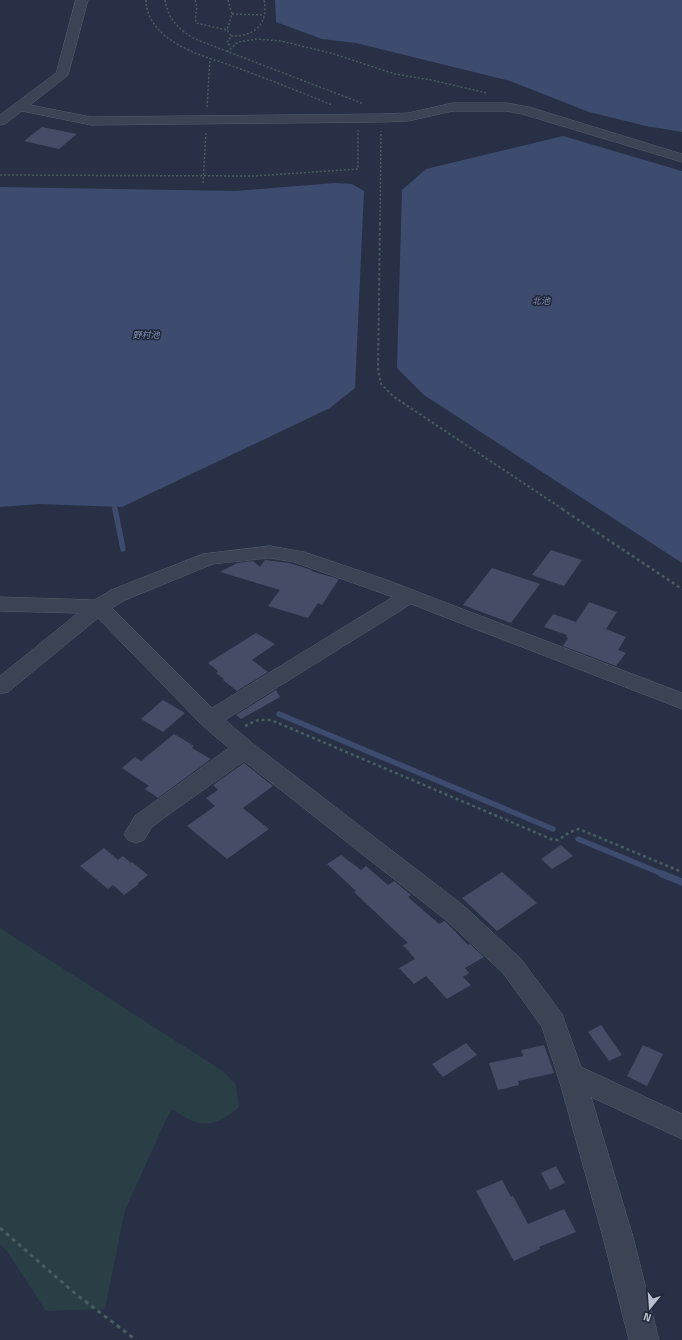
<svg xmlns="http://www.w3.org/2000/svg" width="682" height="1340" font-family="'Titillium Web','Noto Sans JP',sans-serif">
<rect width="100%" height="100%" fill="#273045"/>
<path fill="#293f45" d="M0 928 224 1072 236 1085 239 1107C223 1121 208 1129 188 1119 182 1116 177 1112 171 1109L125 1210 105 1309 46 1311 6 1250 0 1244Z"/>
<path fill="#3d4b6e" d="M275 0H682V132L646 126 589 112 510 81 356 43 322 39 276 22Z
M563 136 682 171V563L424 395 397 368 402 190 426 169Z
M335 183 352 184 364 191 355 388 330 408 122 507 40 504 0 507V187L235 191Z"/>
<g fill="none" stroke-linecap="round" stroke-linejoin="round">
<path stroke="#3d4b6e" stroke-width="4.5" d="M113 500 115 510"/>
<path stroke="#3d4b6e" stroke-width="5.5" d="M115 509 123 549
M279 714 553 829
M578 839 665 875"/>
<path stroke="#3d4b6e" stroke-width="7" d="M662 874 682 882"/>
</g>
<path fill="#444d65" d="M42 127 77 134 59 149 24 141Z
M551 550 582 560 564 586 532 575Z
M265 560 289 563 312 570 311 571 339 579 322 605 318 603 308 618 268 606 280 590 220 572 237 563 253 561 260 567Z
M492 568 540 584 511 623 463 605Z
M589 602 617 612 606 629 626 637 618 650 626 653 616 666 563 646 568 638 566 637 567 635 544 627 553 614 576 622Z
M256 633 275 644 252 660 268 672 237 691 223 680 224 679 216 673 218 671 208 663Z
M276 690 280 697 241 719 236 715Z
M163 700 185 713 163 732 141 719Z
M174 734 194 746 192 748 211 759 158 798 145 789 149 786 122 768 135 757 141 761Z
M244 763 273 786 243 808 269 829 227 859 187 826 215 806 206 798 218 790 213 785Z
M561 845 573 856 552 869 541 859Z
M104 848 118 860 123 856 131 863 132 862 148 875 138 883 139 884 124 895 113 885 108 889 80 866Z
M341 855 361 870 366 866 388 885 394 881 411 895 408 897 439 924 445 921 468 945 470 944 484 957 465 968 469 973 463 977 471 985 447 999 426 976 414 984 399 968 415 959 403 945 408 943 354 892 356 891 327 864Z
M502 872 537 903 497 931 462 898Z
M601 1025 622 1055 609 1061 588 1032Z
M466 1043 477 1055 443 1077 432 1064Z
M544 1045 554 1073 518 1081 519 1085 498 1090 489 1063 523 1056 521 1050Z
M643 1045 663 1054 647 1086 627 1076Z
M556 1166 565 1183 550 1190 541 1173Z
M502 1180 511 1197 513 1196 528 1224 564 1209 576 1232 539 1247 540 1249 514 1261 476 1191Z"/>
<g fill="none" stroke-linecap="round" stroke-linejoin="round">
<defs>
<path id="minor" d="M76 0H88L68 75 30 105 91 117 381 114 408 113 453 103H506L529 107 682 154V162L522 114 506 111H453L408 121 381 122 91 125 22 111 5 124 0 125V115L56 73Z
M270 546 304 552 384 579 682 693V709L411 604 225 720 252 743 464 906 521 959 562 1014 581 1067 682 1114V1139L591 1097 633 1237 659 1340H629L603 1237 561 1086 542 1027 503 973 446 920 244 761 161 820 151 828 144 840 136 843 128 840 124 834 135 816 229 748 202 725 98 618 8 692 0 694V676L78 613 0 611V597L95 600 111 590 203 554ZM270 558 294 562 393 597 212 708 112 608 125 600 213 564Z"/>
</defs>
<use href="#minor" stroke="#575e6e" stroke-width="1"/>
<path stroke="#485c61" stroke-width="1.5" stroke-dasharray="2 2" stroke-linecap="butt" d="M146 0C146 16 156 29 168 38 188 53 213 59 235 67 268 79 300 92 332 105
M165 0C168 19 179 30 195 39L364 104
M195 0C199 10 194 14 196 23L227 30
M228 0 232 14 227 30 231 36 227 43 231 46
M232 14 264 15
M231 36C254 37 269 24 264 0
M227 52 238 42 257 39 281 41 334 54 395 74 431 80 487 93
M207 107 210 58
M0 175 254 176 358 169V130
M203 183 206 132
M380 224 381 131"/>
<path stroke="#485c61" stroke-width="2" stroke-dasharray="2.5 2.5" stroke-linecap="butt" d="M380 223 378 369 381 384 394 397 564 510"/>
<path stroke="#485c61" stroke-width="2.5" stroke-dasharray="3 3" stroke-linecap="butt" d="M562 509 682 589
M245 726 258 720H271L551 839 558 840 570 832 579 829 682 872"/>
<path stroke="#485c61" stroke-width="3" stroke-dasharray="4 4" stroke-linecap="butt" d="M0 1228 77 1295 136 1340"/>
<use href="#minor" fill="#3c4354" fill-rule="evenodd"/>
</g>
<g text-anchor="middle" stroke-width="3" stroke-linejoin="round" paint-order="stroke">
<g font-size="9" font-style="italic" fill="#8090b4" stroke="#202739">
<text x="541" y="304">北池</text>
<text x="146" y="338">野村池</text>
</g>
</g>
<g transform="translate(650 1308) rotate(197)" stroke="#202739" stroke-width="3" paint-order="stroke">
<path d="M0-3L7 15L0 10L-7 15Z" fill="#b9bfcd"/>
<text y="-6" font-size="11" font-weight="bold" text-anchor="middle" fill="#b9bfcd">N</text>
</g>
</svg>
